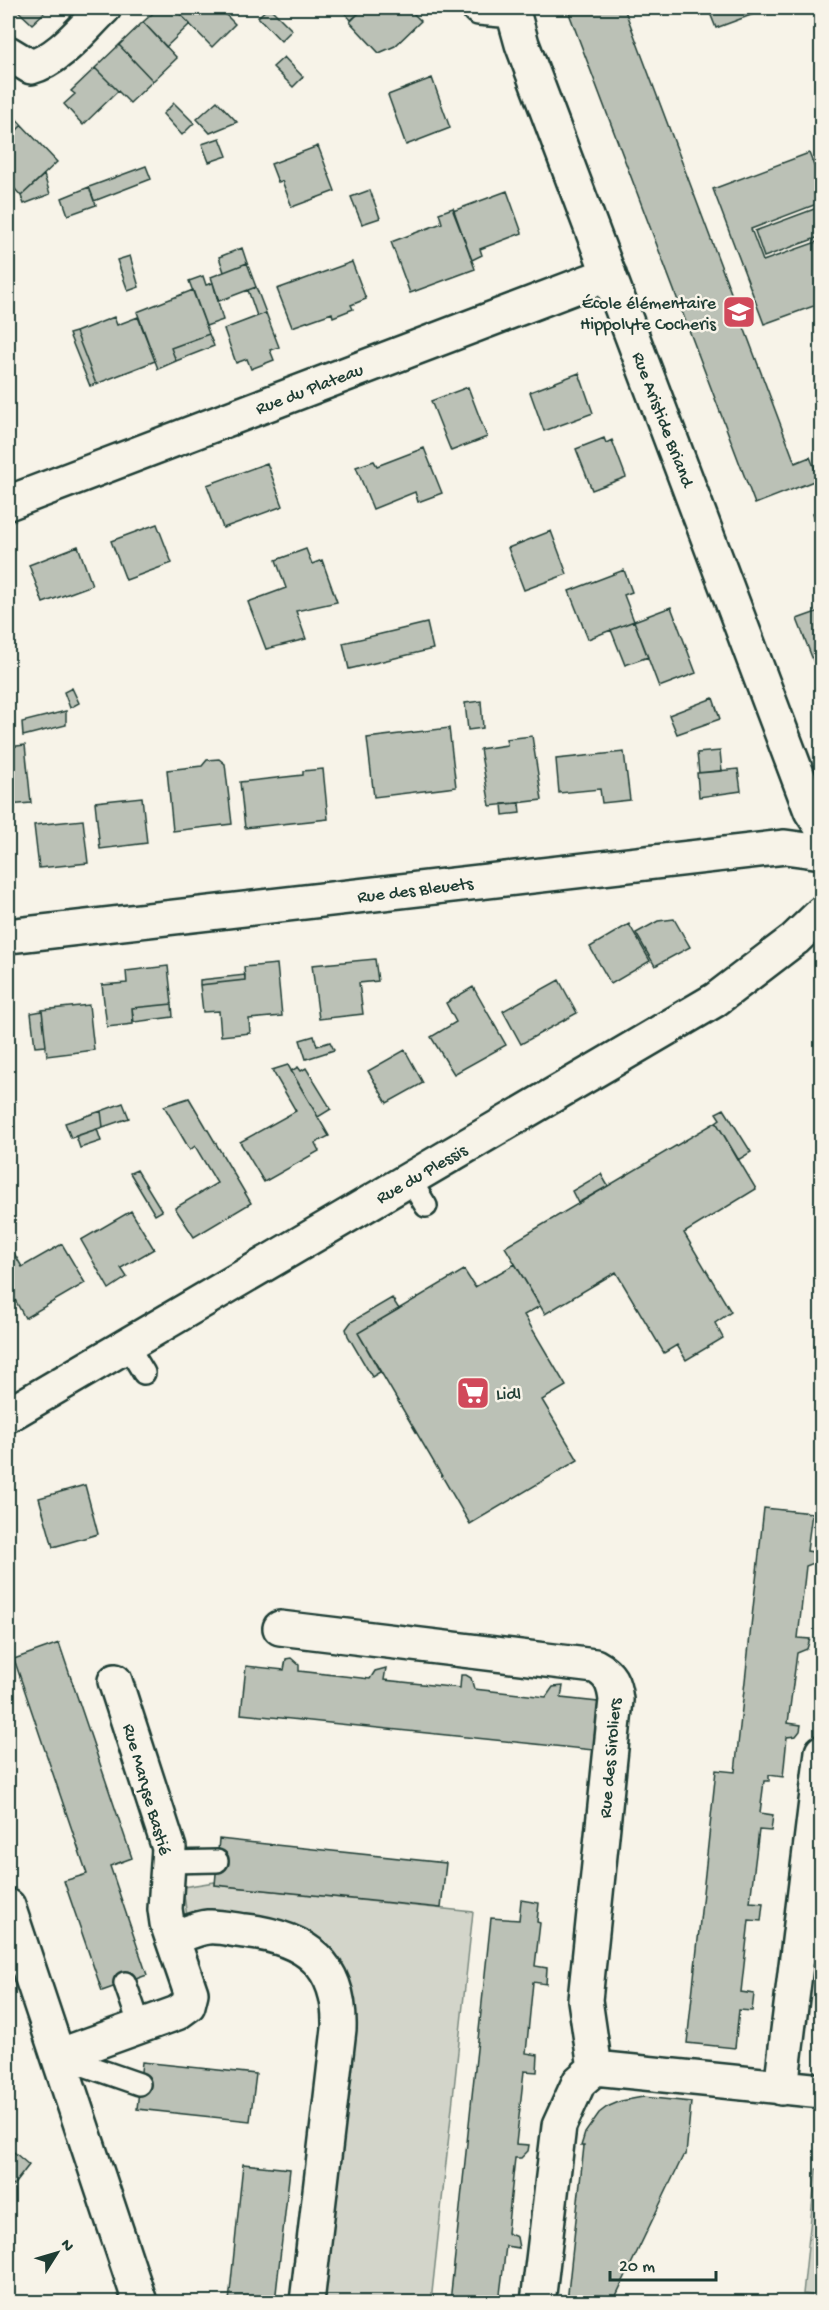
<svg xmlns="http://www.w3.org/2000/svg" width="829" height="2310" font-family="'Gochi Hand',sans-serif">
<rect width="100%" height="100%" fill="#f7f3e8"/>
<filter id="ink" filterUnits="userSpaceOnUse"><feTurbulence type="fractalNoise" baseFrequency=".0167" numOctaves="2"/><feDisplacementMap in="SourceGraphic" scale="12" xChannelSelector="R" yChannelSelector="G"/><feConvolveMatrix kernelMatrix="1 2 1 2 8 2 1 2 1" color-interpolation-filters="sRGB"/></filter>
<g filter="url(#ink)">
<path fill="#d3d5ca" stroke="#79897f" stroke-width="1.5" d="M215 1882V1885L473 1912 431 2302H316L340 1975 187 1917 183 1887Z
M816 2169 822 2170 821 2296 803 2294Z"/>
<path fill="#bbc1b6" stroke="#1f3d34" stroke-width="1.5" d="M15 8H49L32 24Z
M159 8H174L190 24 166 47 143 22Z
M174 8H219L235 24 212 47Z
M268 8H270L292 30 281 41 258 17Z
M340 8H359L362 10 351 20Z
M364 8H408L421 21 395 46 379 53 350 22Z
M567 8H624L795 463 810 457 819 479 755 504Z
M708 8H770L716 28Z
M143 22 177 58 153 81 119 45Z
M119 45 153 81 130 103 95 68Z
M284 57 303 77 293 87 273 67Z
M95 68 118 91 83 125 64 104 75 94 71 91Z
M432 78 450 128 406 145 388 95Z
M217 101 237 122 210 133 197 119Z
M174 103 194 123 182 135 163 114Z
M8 110 22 125 8 139Z
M22 125 57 162 21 196 8 181V139Z
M220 138 227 156 209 162 202 144Z
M318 146 335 191 292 207 282 181 278 182 271 164Z
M809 153 822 186V202L751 229 763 261 822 240V303L764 324 713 189Z
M146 166 151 179 94 201 89 187Z
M44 175 50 194 24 204 21 196Z
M89 187 96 205 68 215 62 198Z
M370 190 380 218 362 224 351 197Z
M507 191 522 233 480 249 482 255 472 260 453 211Z
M453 208 475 269 410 293 391 242 442 223 439 213Z
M817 208 822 221V236L764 257 755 231Z
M242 248 247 263 224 272 219 257Z
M130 256 139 287 128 291 117 260Z
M352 262 366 299 351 305 353 309 333 317 332 313 292 327 277 289Z
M247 263 256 287 219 301 211 277Z
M203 276 206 285 213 283 223 320 206 326 189 281Z
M256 287 266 313 257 316 248 290Z
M193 290 209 334 171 348 176 361 158 369 137 312Z
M266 313 279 347 270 350 274 360 251 369 247 359 236 363 224 329Z
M114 317 117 325 138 317 155 361 96 384 76 332Z
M76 332 96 384 90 386 69 334Z
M209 334 214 346 176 361 171 348Z
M579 373 593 413 544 431 530 392Z
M468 387 487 437 451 451 431 401Z
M604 438 606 443 612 440 626 477 592 490 576 449Z
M424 448 442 493 418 502 415 492 373 509 356 467 374 461 377 466Z
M267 463 283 506 223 528 207 485Z
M822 510V537L813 513Z
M157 524 172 563 126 580 111 541Z
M551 531 567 574 524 590 508 548Z
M78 546 92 585 43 603 29 565Z
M306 549 312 564 322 560 337 602 296 611 306 639 266 649 248 602 286 588 276 560Z
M624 570 632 592 624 595 634 621 588 639 569 591Z
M671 607 696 673 659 687 634 621Z
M822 610V683L797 619Z
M634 621 648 657 625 665 611 630Z
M427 623 433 649 349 669 343 643Z
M72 688 79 703 70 708 64 692Z
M713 698 720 719 677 734 669 715Z
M481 701 483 728 468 730 465 703Z
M66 711V725L23 736 22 722Z
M449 728 456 787 374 797 367 738Z
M532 736 542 800 490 806 480 749 507 745 506 739Z
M25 745 31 803 8 805V747Z
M720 751 722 771 699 773 697 753Z
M624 752 630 800 602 803 600 789 559 793 556 759Z
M219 759 225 764 232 824 173 831 167 770 202 766 207 760Z
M323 769 328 819 245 828 240 782 303 775V771Z
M738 769 741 791 699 797 697 773Z
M142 797 147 843 100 849 95 802Z
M519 803 520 813 503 815 502 804Z
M83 820 88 863 39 868 34 825Z
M674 919 690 947 655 966 636 933 658 921Z
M629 924 650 961 611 984 590 947Z
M375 959 378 981 359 983 363 1014 319 1019 312 965Z
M277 964 282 1016 249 1019 250 1033 221 1036 219 1011 203 1012 200 985 245 980 244 967Z
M168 966 172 1004 132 1008 133 1024 107 1027 102 985 127 983 126 971Z
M245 975V980L200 985V980Z
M559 980 577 1013 521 1044 503 1011Z
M473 987 506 1045 454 1074 431 1037 456 1022 446 1003Z
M172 1004 173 1017 134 1022 132 1008Z
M89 1005 94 1050 47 1056 42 1010Z
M42 1011 46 1046 35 1047 31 1013Z
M314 1036 317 1046 330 1042 334 1050 306 1059 300 1040Z
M405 1050 423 1083 387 1103 368 1071Z
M288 1065 329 1136 315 1143 319 1151 264 1182 240 1142 296 1111 272 1070Z
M298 1067 301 1071 306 1068 331 1109 318 1117 291 1071Z
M189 1098 251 1203 194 1237 175 1208 217 1183 195 1146 190 1150 164 1106Z
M123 1103 129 1118 103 1127 101 1111Z
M724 1109 751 1152 738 1160 716 1122 720 1119 716 1113Z
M101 1111 103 1127 71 1138 65 1123Z
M716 1122 756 1189 684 1233 731 1312 715 1323 723 1338 686 1360 677 1345 664 1353 616 1272 545 1314 505 1247Z
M97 1129 101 1141 80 1148 76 1136Z
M137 1170 162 1211 155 1215 130 1173Z
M601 1174 608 1186 578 1203 572 1191Z
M131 1211 154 1249 121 1268 127 1277 109 1289 81 1240Z
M8 1243 22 1267 62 1244 85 1283 25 1318 8 1287Z
M515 1264 540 1306 524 1315 566 1386 542 1400 578 1460 470 1524 358 1333 464 1270 475 1287Z
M392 1298 399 1309 358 1333 380 1372 372 1377 348 1336 346 1329 351 1322Z
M85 1485 98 1534 53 1547 39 1498Z
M764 1508 812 1513 807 1551 821 1553 814 1563 806 1566 798 1638 810 1639 807 1649 797 1653 788 1723 801 1725 800 1731 796 1736 787 1737 783 1777 769 1775V1781H764L760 1813 773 1815 771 1831 759 1830 750 1902 763 1903 761 1921 749 1920 741 1992 754 1994 752 2011 739 2010 735 2048 687 2043 716 1770 735 1772Z
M59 1643 132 1858 110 1866 147 1975 102 1991 64 1881 87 1874 14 1659Z
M291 1658 299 1665V1671L370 1679 375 1671 386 1668 384 1680 460 1688 461 1675H466L471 1678 474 1689 546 1697 553 1687 563 1686 561 1698 598 1702 593 1750 241 1714 246 1666 284 1670 286 1659Z
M219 1839 446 1863 441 1908 215 1885Z
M521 1900 539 1903 537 1922 540 1923 535 1966 547 1968 546 1984 533 1982 526 2053 538 2055 537 2072 524 2071 516 2144 529 2145 528 2151 521 2158H515L507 2233 517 2237 519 2248 506 2246 499 2302H450L491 1918 519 1920Z
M142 2062 256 2074 250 2121 137 2109Z
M643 2097 691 2102 686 2155 683 2156 613 2302H567L584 2146H581L585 2133 599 2113 607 2107 621 2101Z
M8 2147 29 2165 8 2192Z
M243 2164 290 2169 275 2302H229Z"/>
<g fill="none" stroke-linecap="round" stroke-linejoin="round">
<defs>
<path id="lane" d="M410 1180 426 1206
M127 1345 144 1373
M169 1862 217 1861
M125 1983 140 2026
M58 2056 139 2084"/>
<path id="street" d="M479 8 513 11
M512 8 522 44 811 811 822 828
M8 53 31 67C60 59 83 28 104 8
M8 503 609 274
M8 936 785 847 822 852
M8 1415 715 1000 795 939 822 913
M280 1628 595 1666C610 1674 614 1683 616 1700L585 2000 595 2068 579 2082 559 2126 538 2302
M8 1906 140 2302
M172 1938C183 1935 197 1928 208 1927 220 1926 234 1930 245 1931 306 1938 341 1964 339 2029L307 2302
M58 2056 177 2013 188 2005 191 1993 167 1923 165 1909 169 1848 115 1681
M595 2068 822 2091
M781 2088 822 1752"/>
</defs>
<use href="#lane" stroke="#1f3d34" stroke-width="26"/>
<use href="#street" stroke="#1f3d34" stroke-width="38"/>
<use href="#lane" stroke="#f7f3e8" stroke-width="21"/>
<use href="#street" stroke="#f7f3e8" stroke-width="33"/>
</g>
</g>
<defs>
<symbol id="school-square" viewBox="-11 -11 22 22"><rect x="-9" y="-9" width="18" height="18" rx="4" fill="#d1495b" stroke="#f7f3e8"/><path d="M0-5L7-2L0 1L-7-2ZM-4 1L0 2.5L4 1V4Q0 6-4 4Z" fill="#fff"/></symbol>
<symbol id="supermarket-square" viewBox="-11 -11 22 22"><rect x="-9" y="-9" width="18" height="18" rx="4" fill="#d1495b" stroke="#f7f3e8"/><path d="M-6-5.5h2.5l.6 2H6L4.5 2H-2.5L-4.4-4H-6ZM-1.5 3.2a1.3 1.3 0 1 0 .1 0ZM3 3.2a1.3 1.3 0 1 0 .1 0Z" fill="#fff"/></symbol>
</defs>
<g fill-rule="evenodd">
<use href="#school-square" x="720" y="293" width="38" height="38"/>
<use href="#supermarket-square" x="454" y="1374" width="38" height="38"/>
</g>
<g text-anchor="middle" stroke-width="5" stroke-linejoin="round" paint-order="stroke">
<g font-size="18" fill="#1f3d34" stroke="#f7f3e8" text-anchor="end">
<text x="716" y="308">École élémentaire<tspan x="716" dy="21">Hippolyte Cocheris</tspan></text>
<text x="496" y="1399" text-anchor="start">Lidl</text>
</g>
<g font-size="18" fill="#1f3d34" stroke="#f7f3e8">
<text transform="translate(309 388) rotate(-21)" y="6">Rue du Plateau</text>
<text transform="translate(664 419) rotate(69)" y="6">Rue Aristide Briand</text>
<text transform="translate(415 889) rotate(-7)" y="6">Rue des Bleuets</text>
<text transform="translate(421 1173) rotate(-30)" y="6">Rue du Plessis</text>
<text transform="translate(609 1758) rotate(-85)" y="6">Rue des Siroliers</text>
<text transform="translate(148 1789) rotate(74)" y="6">Rue Maryse Bastié</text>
</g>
</g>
<rect width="829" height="2310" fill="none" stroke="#f7f3e8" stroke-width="30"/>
<rect x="15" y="15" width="799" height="2280" fill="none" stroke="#1f3d34" stroke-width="2" filter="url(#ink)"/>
<g transform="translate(57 2253) rotate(53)" stroke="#f7f3e8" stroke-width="4.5" paint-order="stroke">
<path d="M0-4.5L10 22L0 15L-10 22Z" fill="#1f3d34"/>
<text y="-9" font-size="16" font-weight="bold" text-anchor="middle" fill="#1f3d34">N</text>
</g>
<path d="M610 2271v9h106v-9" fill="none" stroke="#1f3d34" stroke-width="3"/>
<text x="619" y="2271" font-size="18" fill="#1f3d34" stroke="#f7f3e8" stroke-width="4.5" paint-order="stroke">20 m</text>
</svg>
